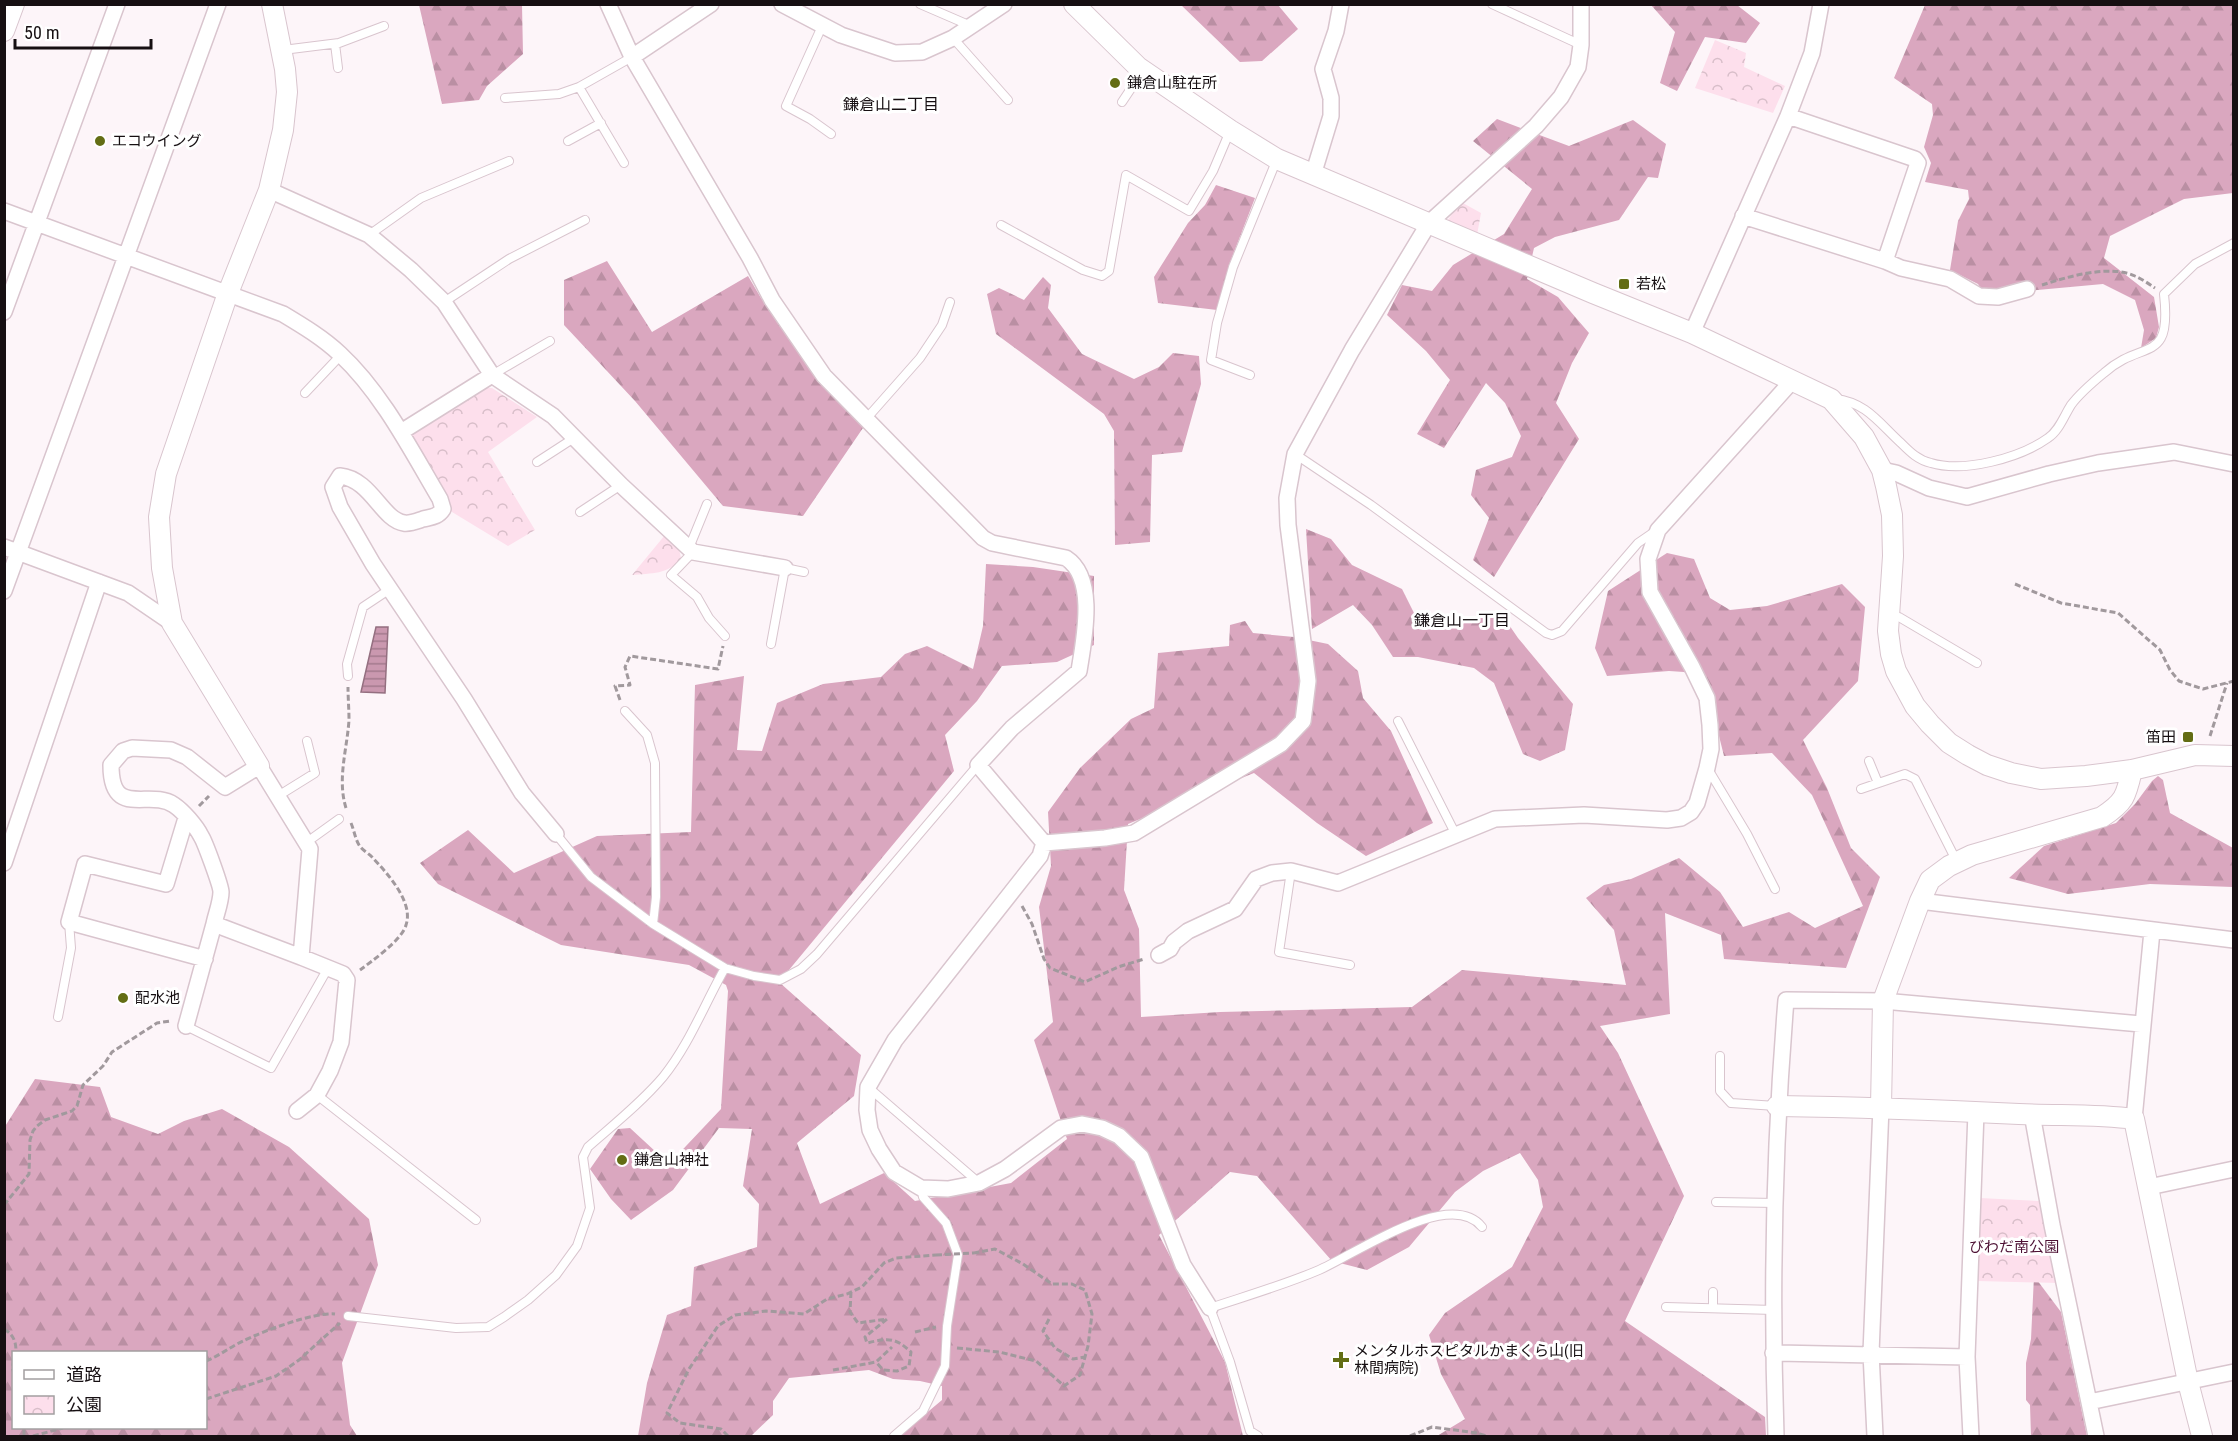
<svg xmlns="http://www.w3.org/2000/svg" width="2238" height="1441" font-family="'Roboto Condensed','Noto Sans JP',sans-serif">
<defs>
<pattern id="forest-firs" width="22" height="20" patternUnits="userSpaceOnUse" patternTransform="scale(1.5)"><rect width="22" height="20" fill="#daa7bf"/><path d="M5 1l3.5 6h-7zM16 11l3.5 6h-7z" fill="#ba8fa3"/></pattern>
<pattern id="park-crowns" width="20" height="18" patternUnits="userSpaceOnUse" patternTransform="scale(1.5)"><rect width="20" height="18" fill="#fddfec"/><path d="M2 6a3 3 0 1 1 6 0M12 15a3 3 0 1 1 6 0" fill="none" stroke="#d8bec9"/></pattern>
<pattern id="water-rules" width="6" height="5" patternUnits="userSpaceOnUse" patternTransform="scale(1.5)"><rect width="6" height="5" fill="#ca98af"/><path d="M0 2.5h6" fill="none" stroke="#a37a8d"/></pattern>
</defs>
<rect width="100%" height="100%" fill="#fdf5f9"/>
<path fill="url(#forest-firs)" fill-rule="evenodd" d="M419 5H522L523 54 487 86 479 100 442 104Z
M1181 5H1278L1298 29 1262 61 1240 62Z
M1651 5H1737L1760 23 1746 43 1705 37 1677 91 1660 83 1675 32Z
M1925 5H2233V193L2184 199 2110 236 2104 258 2154 297 2159 327 2156 338 2141 348 2144 330 2135 300 2103 284 1985 295 1978 284 1950 270 1958 221 1969 199 1968 190 1925 182 1931 163 1924 147 1933 115 1932 104 1894 78Z
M1497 119 1569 146 1633 120 1666 144 1658 178 1648 177 1619 220 1555 237 1534 248 1527 279 1558 297 1589 333 1572 363 1556 403 1579 439 1494 577 1473 560 1489 518 1471 495 1476 470 1512 457 1521 436 1505 403 1486 383 1444 448 1417 434 1450 380 1426 351 1387 315 1402 285 1432 291 1453 265 1504 234 1532 189 1473 141Z
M1216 185 1255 198 1229 265 1217 310 1158 303 1154 277 1188 223 1205 205Z
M607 261 652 332 748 276 761 298 821 382 865 425 803 516 723 506 635 401 564 325V280Z
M1043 277 1051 285 1048 308 1082 354 1134 379 1159 367 1173 353 1199 356 1201 384 1182 452 1152 455 1150 542 1115 545 1114 431 1104 414 996 334 987 294 999 288 1024 300Z
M1306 529 1331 539 1352 565 1402 589 1414 613 1453 628 1486 613 1505 619 1518 638 1573 704 1565 750 1540 761 1523 754 1494 683 1474 668 1418 657H1393L1372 625 1353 605 1312 629Z
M1667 553 1694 559 1710 598 1730 610 1767 606 1842 584 1865 607 1858 681 1803 740 1827 788 1851 848 1880 877 1846 968 1724 959 1721 935 1665 913 1670 1014 1600 1026 1618 1053 1684 1196 1625 1321 1765 1417 1766 1436H1437L1465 1419 1441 1374 1429 1335 1445 1313 1512 1267 1543 1207 1538 1180 1520 1153 1483 1171 1455 1192 1409 1247 1367 1270 1332 1261 1257 1176 1230 1172 1159 1235 1225 1362 1243 1436H899L942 1400V1386L920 1381 893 1379 869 1370 789 1378 773 1401V1415L751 1436H638L647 1383 667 1315 691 1306 694 1267 757 1247 759 1204 743 1186 752 1129 719 1128 673 1190 631 1220 611 1199 590 1169 618 1129 630 1128 669 1164 721 1109 728 991 726 985 689 965 561 945 438 884 420 863 468 830 514 873 597 836 691 832 695 685 744 676 737 750 762 751 777 703 823 684 881 677 905 654 927 646 973 669 983 626 986 564 1033 567 1094 576V645L1057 662 1002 666 977 701 945 735 954 771 779 982 861 1055 854 1096 797 1143 820 1204 884 1173 915 1201 1011 1183 1067 1139 1034 1040 1053 1022 1039 907 1051 866 1048 812 1080 768 1131 719 1154 708 1158 653 1229 646 1230 625 1245 621 1253 633 1294 637 1328 644 1358 671 1363 698 1391 731 1433 823 1366 856 1317 823 1254 773 1128 824 1124 890 1139 929 1141 1017 1220 1012 1412 1007 1462 970 1626 985 1614 930 1586 898 1604 885 1631 879 1679 858 1720 892 1743 927 1789 912 1815 928 1863 906 1812 795 1772 753 1724 756 1706 684 1684 672 1669 671 1607 676 1595 648 1608 591Z
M2158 776 2163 780 2170 813 2233 848V887L2150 884 2068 894 2009 878 2044 846 2116 823 2135 804 2152 781Z
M35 1079 100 1087 111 1117 158 1134 184 1121 222 1109 289 1147 369 1219 378 1265 342 1363 350 1425 357 1436H5L4 1128ZM14 1352H206V1428H14Z
M2034 1276 2061 1312 2087 1436H2031L2030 1405 2026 1400V1363L2031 1339Z"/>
<path fill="url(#park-crowns)" d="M1715 40 1746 53 1744 67 1785 86 1773 113 1695 88Z
M1461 202 1481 213 1477 235 1447 221Z
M483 388H492L537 417 488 452 535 530 508 546 452 512 410 439 412 433Z
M665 535 679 549 681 558C669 575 651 573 632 575Z
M1980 1198 2039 1201 2057 1283 1978 1281Z"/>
<path fill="url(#water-rules)" stroke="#946f80" stroke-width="1.5" d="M376 627H388L385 693 361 692Z"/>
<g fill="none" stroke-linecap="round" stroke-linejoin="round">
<defs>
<path id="service" d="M920 4 971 26
M1492 4 1581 45
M823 24 786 106 810 119 831 134
M953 38 1008 100
M335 44 338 68
M283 50 339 43 384 26
M579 87 624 163
M505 98 559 94 579 87 632 57
M1122 102 1142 72
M568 141 601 123
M1001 225 1083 270 1102 276 1109 271 1126 175 1189 211 1213 171 1230 131
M369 235 421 198 509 161
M444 302 509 259 585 220
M492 375 550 341
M1250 375 1211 360 1217 323 1233 267 1277 159
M305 393 341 355
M1835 399C1866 402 1879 423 1901 443 1910 452 1918 460 1931 463 1964 473 2020 458 2048 438 2059 431 2064 416 2071 405 2080 393 2093 382 2104 373 2143 338 2172 366 2164 294L2195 264 2234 243
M867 418 920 358 942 325 950 302
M1295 454 1371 505 1546 633 1552 635 1562 631 1638 543 1654 532
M537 462 574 438
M580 512 621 485
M689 548 707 504
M693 552 671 575 697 597 709 618 725 636
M1889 614 1899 617 1977 663
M771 644 785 568 804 572
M348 676 347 664 363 607 390 589
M625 711 647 735 655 763 656 897 653 924
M1398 721 1456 835
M1869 761 1878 783
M1708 769 1747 834 1775 889
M1861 789 1905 774 1915 779 1957 862
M278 796 315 773 307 741
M556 834 591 877 653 924 725 968 754 976 780 980 801 969 817 954 978 765
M307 842 339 819
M1291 871 1279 952 1350 965
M58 1017 71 948 69 922
M186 1026 271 1068 328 968
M1720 1056V1091L1731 1103 1776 1106
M869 1088 978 1182
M317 1095 476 1220
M1716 1202 1776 1203
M1713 1292V1308
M1666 1307 1774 1310
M348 1316 456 1328 488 1327 504 1317 528 1300 556 1275 577 1246 590 1208 583 1157 588 1147C613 1125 641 1103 663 1077 689 1045 705 1003 725 968
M894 1436 923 1411 945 1366 947 1326 958 1255 946 1223 923 1197 921 1188
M1258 1436 1250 1431 1230 1362 1210 1308C1246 1296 1284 1285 1319 1270 1354 1255 1450 1187 1482 1227"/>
<path id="minor" d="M608 4 632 57 750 258 772 300 824 376 983 538 992 543 1066 558C1097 578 1084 639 1079 671L1012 728 978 765 1044 843
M782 4 841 35 895 53 922 52 953 38 1004 4
M632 57 711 4
M1788 116 1812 53 1821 4
M1313 175 1331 116V98L1323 69 1336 31 1341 4
M269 190 369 235 411 270 444 302 492 375 553 416 621 485 693 552 785 568
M4 211 283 314C303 326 323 338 340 354 382 393 411 450 440 499L443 509C438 517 431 517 423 519 417 521 410 524 404 523 382 520 371 479 340 476L333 487 340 507 373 564 464 699 522 793 556 834
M1885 261 1901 268 1950 279 1979 296 1998 297 2027 289
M4 312 117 4
M1692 333 1788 116 1915 159 1918 163 1885 261 1743 216
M401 432 492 375
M1882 470 1896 473 1929 488 1967 497 2049 474 2098 463 2174 452 2234 464
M4 547 128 593 172 623
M4 591 218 4
M186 818 166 884 85 864 69 922 205 959
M1044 843 1105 838 1134 833 1281 744 1303 721 1308 681 1288 525 1287 498 1295 454 1352 350 1429 223 1536 126 1561 97 1578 67 1581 45V4
M1044 843 1040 856 895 1040 868 1087 867 1110 870 1130 879 1149 894 1172 921 1188 948 1189 979 1183 1005 1169 1061 1128 1082 1124 1102 1128 1119 1136 1141 1157 1183 1265 1210 1308
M4 863 99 582
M1920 901 2234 940
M214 924C216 914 221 902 221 892 221 886 205 842 201 836 196 826 183 811 174 805 149 788 111 820 111 765L123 751 132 748 171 750 187 757 225 787 259 766 310 849 301 957 343 974 347 980 341 1042 330 1071 317 1095 297 1111
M1159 955 1170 949 1174 942 1188 931 1235 909 1256 879 1272 873 1291 871 1338 883 1495 819 1584 815 1667 820 1681 818 1691 812 1697 803 1707 768 1711 749 1710 725 1707 698 1692 667 1650 592 1648 559 1658 530 1793 380
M186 1026 214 924 301 957
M2032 1114 2052 1225 2096 1436
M2134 1119 2152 931
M2149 1187 2234 1169
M1773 1353 1967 1357
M2089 1402 2234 1372
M1776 1436C1771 1291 1774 1145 1786 1000L1883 1001 2141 1024
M1875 1436 1871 1353 1881 1107
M1971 1436 1967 1357 1976 1112"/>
<path id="tertiary" d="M1074 4 1138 67 1230 130 1277 159 1593 293 1692 333 1831 399 1864 437 1882 470 1886 486 1892 515 1893 556 1888 631 1891 654 1896 671 1915 706 1930 724 1949 743 1968 755 1987 765 2011 773 2041 779 2086 776 2132 770 2195 755 2234 756
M4 31 14 4
M259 766 172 623 162 568 159 517 166 474 228 293 269 190 283 130 287 92 285 69 272 4
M1777 1106C1858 1107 1938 1110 2019 1114 2058 1116 2096 1114 2134 1119L2188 1382 2202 1436
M1881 1107 1883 1001 1920 901 1930 880 1949 866 1972 855 2102 817C2125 802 2126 796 2132 770"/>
</defs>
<use href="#service" stroke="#d9c5ce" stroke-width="10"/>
<use href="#minor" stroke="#d9c5ce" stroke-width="18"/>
<use href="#tertiary" stroke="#d9c5ce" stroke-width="22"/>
<path stroke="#a1999d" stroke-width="3" stroke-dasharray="6 3" stroke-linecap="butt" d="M2042 285C2067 277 2110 264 2135 276 2142 279 2149 284 2155 288
M2015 584 2061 603 2118 613 2160 650 2170 670 2179 681 2203 689 2234 681
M620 700 615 686 630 685 625 667 630 656 718 669 723 646
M2210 736 2227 683
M199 806 209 796
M346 808C337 779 347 750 349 720 349 709 348 698 348 687
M351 823C354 830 355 838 359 845 362 850 368 853 372 857 387 873 414 902 406 925 402 940 372 961 360 970
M1022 906 1032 924 1044 959 1050 968 1085 982 1118 967 1144 959
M4 1205 29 1174 30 1140 33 1131 37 1126 45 1120 72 1111 77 1106 83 1085 103 1066 112 1052 157 1023 170 1021
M851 1292 850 1312 858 1323 887 1319 865 1337 867 1343C888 1338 895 1337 911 1352L909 1366 897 1371 883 1370 876 1362
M1049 1319 1043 1331 1055 1348 1073 1359 1085 1357
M4 1329C14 1335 16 1342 16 1352
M915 1332 936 1327
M957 1348 999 1352 1036 1361 1064 1386 1080 1375 1088 1346 1092 1314 1085 1290 1072 1284H1052L1023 1264 995 1249 974 1253
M14 1360 12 1368 14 1373
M206 1361C219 1356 230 1347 243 1341 263 1331 314 1312 335 1314
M833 1370 876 1362 892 1347
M206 1399 276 1376 299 1360 340 1323
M24 1436V1428
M33 1436 63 1428
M728 1436 721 1429 680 1423 667 1413 689 1369 718 1326 735 1315 766 1311 804 1314 827 1299 847 1294 862 1287 884 1263 896 1258 936 1255
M1410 1436 1432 1427 1477 1433 1486 1436"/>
<use href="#service" stroke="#fff" stroke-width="8"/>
<use href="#minor" stroke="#fff" stroke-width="15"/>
<use href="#tertiary" stroke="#fff" stroke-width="20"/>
<path stroke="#a1999d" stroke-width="3" stroke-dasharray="6 3" stroke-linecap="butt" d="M936 1255 974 1253"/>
</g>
<g fill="#636d14" stroke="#fff" stroke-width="2">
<circle cx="1115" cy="83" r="6"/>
<circle cx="100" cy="141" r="6"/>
<rect x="1618" y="278" width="12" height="12" rx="3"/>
<rect x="2182" y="731" width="12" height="12" rx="3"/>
<circle cx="123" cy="998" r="6"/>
<circle cx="622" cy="1160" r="6"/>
<path d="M1338 1351h6v6h6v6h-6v6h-6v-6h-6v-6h6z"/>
</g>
<g text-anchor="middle" stroke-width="6" stroke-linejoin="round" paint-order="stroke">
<g font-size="15" fill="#160f12" stroke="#fff" text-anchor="start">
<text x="1127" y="88">鎌倉山駐在所</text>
<text x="112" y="146">エコウイング</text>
<text x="1636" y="289">若松</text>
<text x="2176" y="742" text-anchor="end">笛田</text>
<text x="135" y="1003">配水池</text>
<text x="634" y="1165">鎌倉山神社</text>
<text x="1354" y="1356">メンタルホスピタルかまくら山(旧<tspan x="1354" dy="17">林間病院)</tspan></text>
</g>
<g font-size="15" fill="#4e1235" stroke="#fff">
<text x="2014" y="1252">びわだ南公園</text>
</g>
<g font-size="16" fill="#160f12" stroke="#fff">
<text x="891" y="110">鎌倉山二丁目</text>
<text x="1462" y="626">鎌倉山一丁目</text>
</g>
</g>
<rect width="2238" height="1441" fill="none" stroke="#160f12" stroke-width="12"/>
<rect x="12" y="1351" width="195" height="78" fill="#ffffff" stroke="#a29fa0" stroke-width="1.5"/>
<rect x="24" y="1370" width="30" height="9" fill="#ffffff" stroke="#a29fa0" stroke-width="1.5"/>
<text x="66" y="1381" font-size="18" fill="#160f12">道路</text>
<rect x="24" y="1396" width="30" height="18" fill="url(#park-crowns)" stroke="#a29fa0" stroke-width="1.5"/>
<text x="66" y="1411" font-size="18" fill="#160f12">公園</text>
<path d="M15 39v9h136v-9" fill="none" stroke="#160f12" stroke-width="3"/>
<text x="24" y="39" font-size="18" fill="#160f12" stroke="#ffffff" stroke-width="4.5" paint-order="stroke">50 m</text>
</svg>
